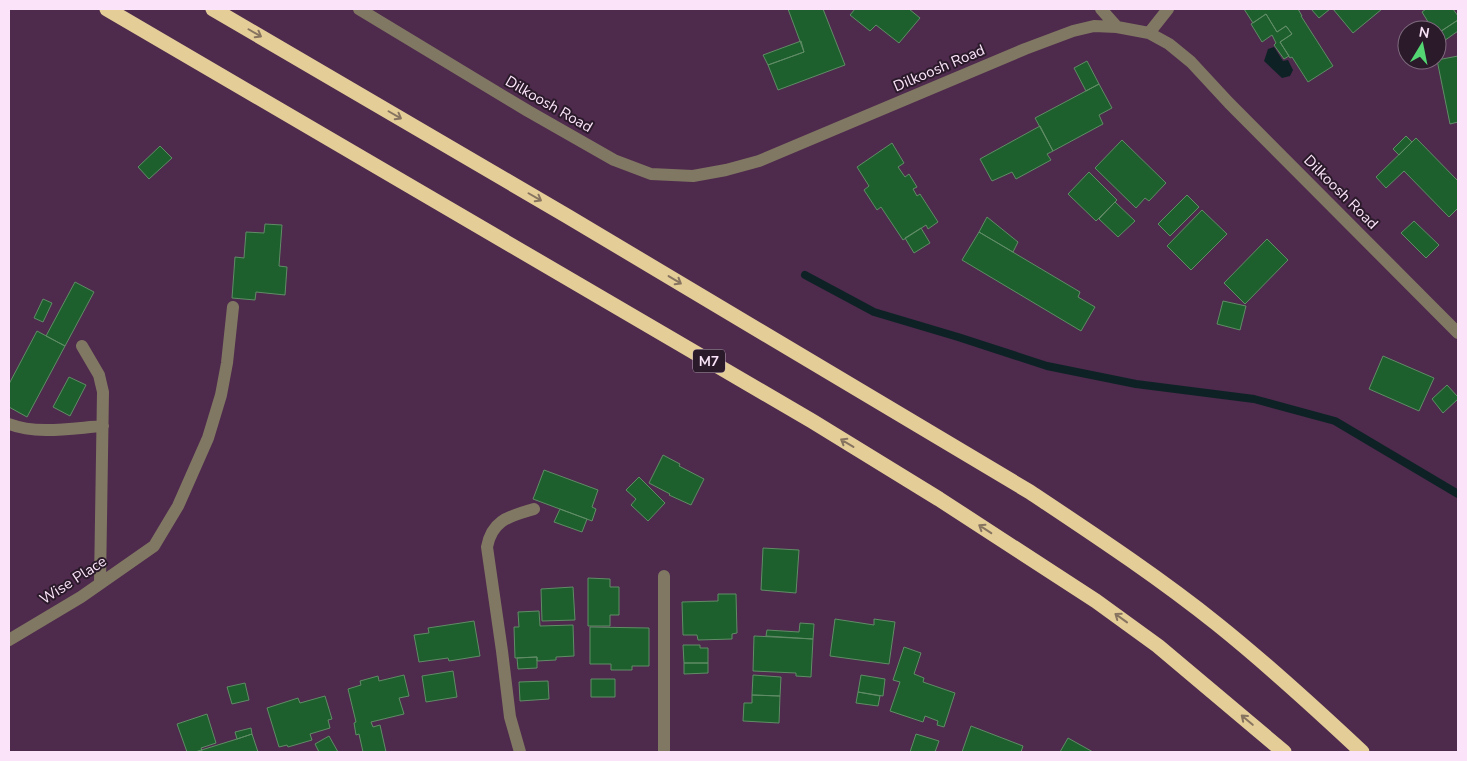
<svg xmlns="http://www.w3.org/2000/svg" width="1467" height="761" font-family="'Nunito Sans',sans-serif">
<rect width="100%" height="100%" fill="#4e2a4d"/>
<path fill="#0e2225" d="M1274 47 1283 61 1288 60 1293 70 1290 76 1282 78 1264 61 1268 49Z"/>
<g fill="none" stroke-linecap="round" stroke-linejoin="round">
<path stroke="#0e2225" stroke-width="8" d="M805 275 874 312 958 337 1047 366 1136 384 1254 399 1335 421 1458 494"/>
</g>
<path fill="#1d602d" stroke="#608c66" d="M788 9H823L845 65 778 90 768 65 804 52Z
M855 9H909L920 18 899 43 876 25 870 31 850 15Z
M1244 9H1298L1302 16H1301L1333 66 1308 82 1292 57 1290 58 1280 42 1292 34 1286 26 1277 32 1266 14 1253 23Z
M1311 9H1330L1319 18Z
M1333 9H1382L1353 33Z
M1426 9H1453L1458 16V20L1437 34V30H1433L1422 12Z
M1266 14 1277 32 1286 26 1292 34 1280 42 1289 56 1284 59 1274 45 1276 43 1272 35 1262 42 1251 24Z
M1458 20V31L1444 41 1438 33Z
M801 41 804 52 768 65 763 55Z
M1458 56V122L1450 124 1437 60Z
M1087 61 1099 84 1086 91 1074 68Z
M1099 84 1112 108 1099 115 1103 124 1053 151 1035 118Z
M1040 126 1053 151 1047 154 1051 160 1016 179 1012 172 992 181 980 159Z
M1406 136 1412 142 1399 155 1393 149Z
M1416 138 1458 181V208L1449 217 1404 171 1386 188 1376 177Z
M1122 140 1166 183 1149 201 1145 198 1136 208 1095 168Z
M892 143 904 163 898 167 905 177 909 174 917 187 913 189 917 196 920 194 938 222 928 229 926 225 903 240 881 207 877 210 864 190 869 186 857 167Z
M160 146 172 158 149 179 138 167Z
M1089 172 1117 200 1096 221 1068 194Z
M1187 195 1199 207 1170 236 1158 224Z
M1115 202 1135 221 1118 237 1099 219Z
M1202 210 1227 234 1191 270 1167 246Z
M987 217 1018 242 1013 252 979 232Z
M1414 221 1439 245 1426 258 1401 233Z
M265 224 282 225 279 266 287 267 285 295 256 292 255 300 232 298 235 257 244 258 246 232 264 233Z
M921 228 930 243 914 253 905 238Z
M979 232 1080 292 1078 297 1095 307 1081 331 962 260Z
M1267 239 1288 260 1245 304 1224 283Z
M75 282 94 292 65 346 46 336Z
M43 299 52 303 43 322 34 318Z
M1223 301 1246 306 1240 330 1217 324Z
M37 331 65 346 27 417 9 407V384Z
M1383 356 1434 378 1419 411 1369 389Z
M69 377 86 385 70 416 53 407Z
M1447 385 1458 397V399L1443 413 1432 399Z
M663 455 680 464 679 466 704 479 691 505 669 495 670 494 649 483Z
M544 470 598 490 592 507 596 509 592 521 533 499Z
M639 477 665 503 648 521 631 505 636 499 626 490Z
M560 509 587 519 582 532 554 522Z
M763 548 799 550 796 593 761 590Z
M588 578 610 579V587H619V615H610V626H588Z
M573 587 575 620 542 621 541 589Z
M718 594H736L737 633 732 634V639L698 640 697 635H683L682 602 718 601Z
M539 611 540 626 573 625 574 656 556 657V660L537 661V657L515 658 514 627H519L518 612Z
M835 619 874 625V619L895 622 889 664 830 656Z
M474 621 480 656 449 661 448 658 419 662 414 635 429 633 428 628Z
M800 623 814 624 813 639 766 636 767 630 799 632Z
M590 627 649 628V666H632V670H611V664H590Z
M754 636 813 639 811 677 796 676V673L753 671Z
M683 645H700V648H708V663H684Z
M904 647 921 653 914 674 924 678 923 682 955 693 944 727 937 725 938 721 925 716 923 722 890 711 900 682 893 680Z
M537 657V668L518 669 517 658Z
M684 663H708V673L684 674Z
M453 671 457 697 426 702 422 676Z
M404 675 409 696 399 698 404 714 371 722 373 727 380 725 386 752H363L359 734 356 735 354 723 356 722 348 689 361 685 360 681 378 676 379 681Z
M753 675 781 677 780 696 752 695Z
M861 675 885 679 883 696 858 692Z
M591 679H615V697H591Z
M548 681 549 699 520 701 519 682Z
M245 683 249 700 232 704 227 687Z
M858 692 880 696 878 706 856 703Z
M752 695 780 696 779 723 743 721 744 703H752Z
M325 696 332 719 328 720 330 728 310 734 312 740 288 747 287 745 279 747 267 708 298 698 300 703Z
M207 714 216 743 201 748 202 751 200 752H187L177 724Z
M971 726 1023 746 1021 752H962Z
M251 728 252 734 237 739 235 732Z
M252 734 258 752H195L237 739Z
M916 734 939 741 935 752H910Z
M329 736 338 752H319L315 744Z
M1068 738 1093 752H1060Z"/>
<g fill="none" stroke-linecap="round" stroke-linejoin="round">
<path stroke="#817863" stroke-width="12" d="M359 9 528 111 614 160 651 174 693 176 726 170 759 161 1025 49 1073 31 1094 26 1117 27 1149 33 1169 44 1191 62 1229 103 1458 333
M1101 9 1117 27
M1149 33 1168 9
M82 346 99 375 103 392 100 583
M9 424C38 435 73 428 103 426
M9 640 81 597 154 546 178 506 208 438 221 395 227 363 233 307
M520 752 510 717 502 651 487 547C492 519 511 516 534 509
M664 752V576"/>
<path stroke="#e4cd97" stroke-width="15" d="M107 9 812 421 939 499 1096 601 1158 646 1284 752
M213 9 567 216 1030 492C1093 534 1157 576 1217 624 1267 664 1315 708 1362 752"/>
</g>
<defs><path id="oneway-shaft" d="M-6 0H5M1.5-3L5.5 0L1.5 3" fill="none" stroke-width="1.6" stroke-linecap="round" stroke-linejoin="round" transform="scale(1.25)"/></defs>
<g stroke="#877460">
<use href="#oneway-shaft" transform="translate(255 33) rotate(30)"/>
<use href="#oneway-shaft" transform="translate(395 115) rotate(30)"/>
<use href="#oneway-shaft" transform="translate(535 197) rotate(30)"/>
<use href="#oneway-shaft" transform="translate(675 280) rotate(31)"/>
<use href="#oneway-shaft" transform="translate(847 443) rotate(-149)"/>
<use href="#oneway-shaft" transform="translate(985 529) rotate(-147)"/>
<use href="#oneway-shaft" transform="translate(1121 618) rotate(-144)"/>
<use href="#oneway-shaft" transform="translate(1247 720) rotate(-140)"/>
</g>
<g text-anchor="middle" stroke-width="4" stroke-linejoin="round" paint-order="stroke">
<rect fill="#2a1a2a" stroke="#bca7bb" stroke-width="1" x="693" y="349.5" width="32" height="23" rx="4"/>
<g font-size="14" font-weight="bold" fill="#fbe4f9">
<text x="709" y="366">M7</text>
</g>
<g font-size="15" fill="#fbe4f9" stroke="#2a1a2a">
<text transform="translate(939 68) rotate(-23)" y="5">Dilkoosh Road</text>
<text transform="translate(549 104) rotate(30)" y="5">Dilkoosh Road</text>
<text transform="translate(1341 192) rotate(45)" y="5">Dilkoosh Road</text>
<text transform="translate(73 580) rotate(-33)" y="5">Wise Place</text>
</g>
</g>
<rect width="1467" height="761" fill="none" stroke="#fbe4f9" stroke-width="20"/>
<g transform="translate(1422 45) rotate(10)"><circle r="24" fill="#2a1a2a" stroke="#7e6b7d"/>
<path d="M0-4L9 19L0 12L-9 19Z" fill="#54d672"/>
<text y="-8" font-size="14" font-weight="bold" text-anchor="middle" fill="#fbe4f9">N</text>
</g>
</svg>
